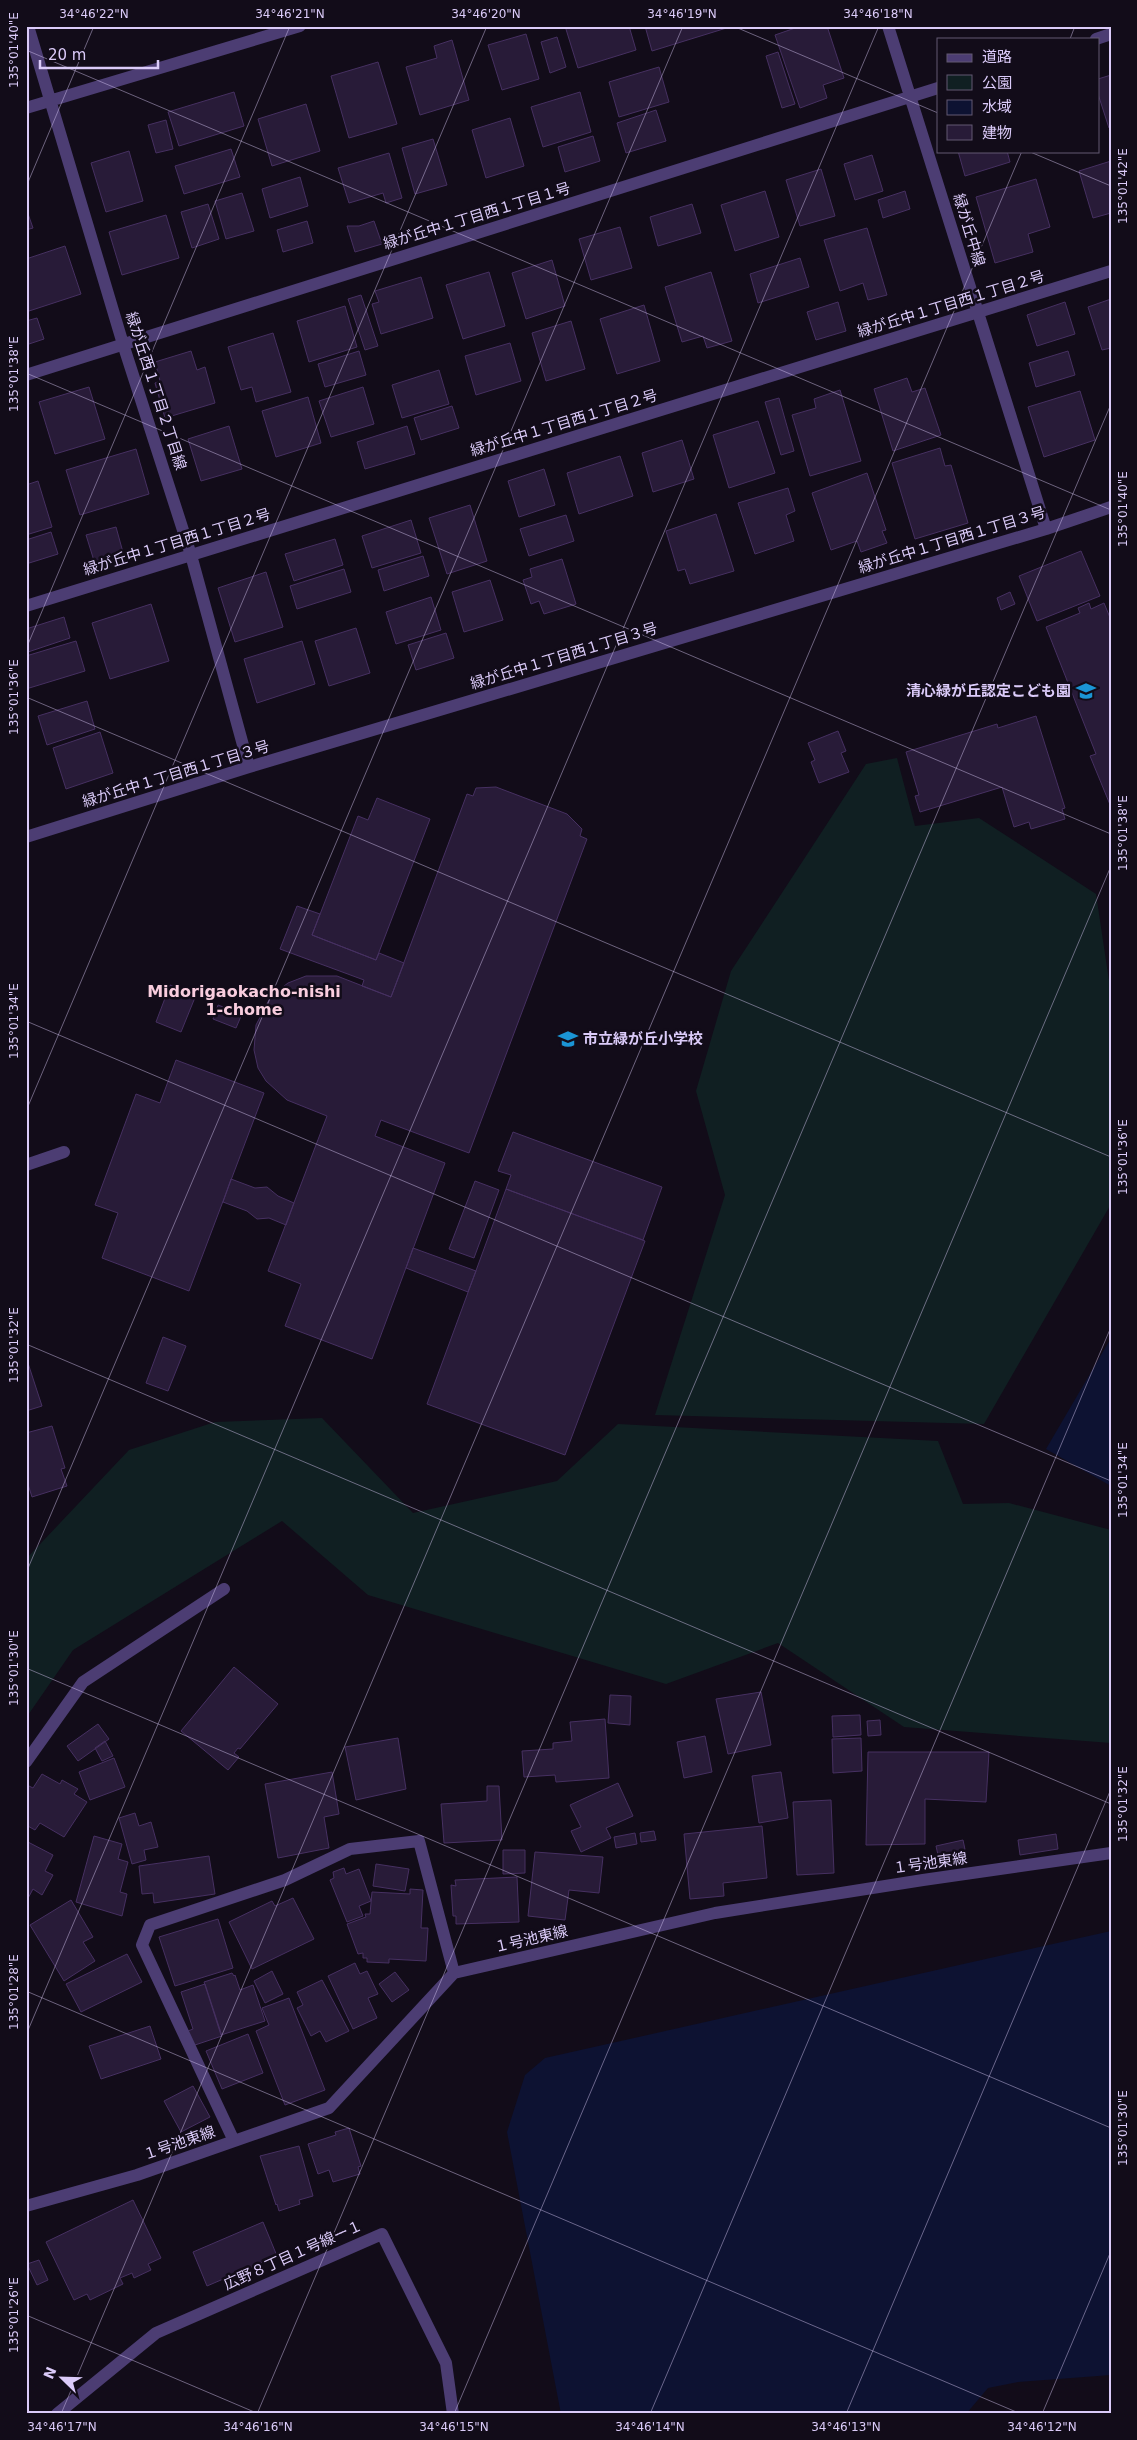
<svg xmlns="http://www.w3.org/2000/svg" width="1137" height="2440" font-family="'DejaVu Sans','Noto Sans JP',sans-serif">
<rect width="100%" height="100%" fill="#120c19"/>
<path fill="#101f22" d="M897 758 915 826 979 818 1096 894 1111 994V1204L984 1424 655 1415 725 1195 696 1091 731 971 866 764Z
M322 1418 413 1513 557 1481 618 1424 938 1441 963 1504 1009 1503 1111 1530V1743L904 1727 778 1643 666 1684 368 1595 282 1521 73 1650 26 1718V1559L129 1450 215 1422Z"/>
<path fill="#0d1232" d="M1111 1338V1486L1046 1449Z
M1111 1931V2375L1018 2382 988 2388 966 2414H561L507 2132 525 2075 545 2058Z"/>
<path fill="#281b38" stroke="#463061" d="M565 26H629L636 50 578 68Z
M645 26H733L652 51Z
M801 26H827L844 78 823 85 827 98 800 108 775 35Z
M526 34 539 79 502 90 488 45Z
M557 37 566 67 550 73 541 42Z
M452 40 469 100 420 115 406 67 437 58 434 46Z
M778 52 795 104 782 108 766 56Z
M378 62 397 124 349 138 331 76Z
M659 67 669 102 619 117 609 82Z
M1111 75V127L1109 128 1098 94V79Z
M234 92 244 126 179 146 168 112Z
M580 92 591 132 543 147 531 107Z
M306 104 320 151 272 166 258 119Z
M656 110 666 141 626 153 617 123Z
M510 118 524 166 486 178 472 130Z
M166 120 173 149 156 153 148 125Z
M593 136 600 161 565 172 558 147Z
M433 139 447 185 415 194 402 148Z
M231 149 240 177 184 194 175 166Z
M129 151 143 201 106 212 91 163Z
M958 151H1007L1010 162 965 176Z
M389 153 402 198 386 203 383 193 349 203 338 168Z
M872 155 883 191 855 200 844 164Z
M1111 161V213L1093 218 1079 171Z
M821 169 835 216 800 226 786 180Z
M300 177 308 206 270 218 262 189Z
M1036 179 1050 227 1028 234 1033 252 995 263 976 197Z
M765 191 779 237 735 251 721 205Z
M905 191 910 209 883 218 878 200Z
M242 193 254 231 226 239 215 201Z
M208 204 219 239 192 248 181 212Z
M692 204 701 233 658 246 650 217Z
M26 208 33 228 26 230Z
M166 215 179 258 122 275 109 232Z
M307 221 313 243 283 252 277 230Z
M374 221 382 244 355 252 347 226H359Z
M620 227 632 268 591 280 579 239Z
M867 228 887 295 868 300 863 283 840 291 824 240Z
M65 246 81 294 26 312V259Z
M800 258 809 287 758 303 750 274Z
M552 260 565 306 526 319 512 273Z
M489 272 505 326 463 339 446 285Z
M711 272 732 341 707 348 703 336 682 342 665 287Z
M421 277 433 318 381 334 372 304 379 302 375 291Z
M361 295 378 346 365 350 348 299Z
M1111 299V348L1102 350 1088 307Z
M838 302 846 331 816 340 807 312Z
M1065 302 1075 334 1037 346 1027 315Z
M644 305 660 361 617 374 600 319Z
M345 306 357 347 309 362 297 321Z
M37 318 44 339 26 345V321Z
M571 321 585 369 546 381 532 333Z
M273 333 291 392 256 402 252 387 241 390 228 347Z
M510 343 521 381 476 395 465 356Z
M191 351 197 370 205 367 215 403 165 418 155 383 160 381 155 362Z
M359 351 366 375 325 387 318 364Z
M1068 351 1075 375 1036 387 1029 363Z
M439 370 449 404 402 418 392 385Z
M907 378 912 392 925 388 941 435 893 451 874 389Z
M89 387 105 439 55 454 39 402Z
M363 387 374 424 331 437 319 401Z
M840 390 861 461 810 476 792 415 816 408 814 399Z
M1080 391 1095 440 1044 457 1028 407Z
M308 397 321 443 276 457 262 411Z
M779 398 794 451 781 455 765 402Z
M452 406 459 428 421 440 414 418Z
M758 421 775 473 729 488 713 435Z
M229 426 242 469 201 481 188 439Z
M407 426 415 454 365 469 357 442Z
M682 440 694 479 653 492 642 453Z
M940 448 945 466 951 465 968 523 915 539 892 463Z
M136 449 149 494 80 515 66 470Z
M620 456 633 496 579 514 567 473Z
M544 469 555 505 519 517 508 481Z
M867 473 886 530 882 531 887 543 861 552 857 541 831 550 812 493Z
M38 481 52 527 26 535V485Z
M788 488 795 511 786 515 794 541 755 554 738 503Z
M470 505 487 561 447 574 429 518Z
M716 514 734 571 690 584 685 569 678 571 666 531Z
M566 515 574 541 529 556 520 529Z
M411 520 421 553 372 568 362 536Z
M116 527 124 556 95 564 86 535Z
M51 532 58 554 26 564V540Z
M335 539 343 565 294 581 285 554Z
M1081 551 1100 596 1037 621 1019 576Z
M423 556 429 576 384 591 378 570Z
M562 559 576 604 544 614 539 601 531 604 523 580 532 577 530 569Z
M344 569 351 592 297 609 290 586Z
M266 572 283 627 235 642 218 588Z
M490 580 503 620 464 632 452 592Z
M1010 592 1015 604 1001 610 997 598Z
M431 597 441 630 396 644 386 612Z
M1089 603 1091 609 1104 603 1111 620V807L1090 756 1096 754 1046 627 1080 613 1078 608Z
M151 604 169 661 110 679 92 623Z
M64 617 70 638 28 652 26 629Z
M356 628 370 673 329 686 315 641Z
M446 633 454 658 416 670 408 645Z
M76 641 85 671 26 689V656Z
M302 641 315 684 257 703 244 659Z
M87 701 95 729 47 745 38 716Z
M1036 716 1065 808 1062 809 1065 819 1031 829 1029 822 1014 827 1002 787 920 812 915 796 919 795 906 752 997 724 998 728Z
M838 731 846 751 841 753 849 772 819 783 811 762 815 760 808 743Z
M100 732 113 773 66 789 53 748Z
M496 787 567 814 582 829 580 836 587 839 469 1153 381 1120 375 1136 445 1163 372 1359 285 1326 301 1284 268 1271 327 1116 287 1100 266 1081 258 1068 254 1050 256 1025 271 996 288 983 306 976H337L391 997 467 794 473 796 476 788Z
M377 798 430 819 376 960 312 935 358 816 368 820Z
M297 906 320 914 312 935 376 960 379 953 404 963 391 997 362 986 364 980 280 949Z
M170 985 196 995 181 1032 156 1022Z
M218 1005 242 1014 236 1028 213 1019Z
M176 1060 264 1093 189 1291 102 1258 118 1213 95 1205 136 1094 160 1103Z
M513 1132 662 1187 643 1240 506 1189 511 1175 498 1171Z
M231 1179 255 1188 267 1187 278 1196 294 1203 286 1225 269 1218 257 1219 247 1211 223 1202Z
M475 1181 499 1190 474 1258 449 1249Z
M506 1189 645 1241 565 1455 427 1404Z
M413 1248 476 1271 468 1292 406 1268Z
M163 1337 186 1346 168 1391 146 1383Z
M26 1357 42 1406 26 1411Z
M52 1426 65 1468 61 1469 67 1486 32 1497 26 1478V1433Z
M234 1667 278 1704 240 1749 238 1748 234 1753 239 1757 228 1770 181 1731Z
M761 1692 771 1745 728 1754 716 1699Z
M610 1695 631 1696 630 1725 608 1723Z
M860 1715 861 1735 833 1737 832 1716Z
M605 1719 609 1778 556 1782 555 1775 524 1777 522 1751 553 1749V1743L572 1741 570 1722Z
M880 1720 881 1735 868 1736 867 1721Z
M98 1724 109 1739 78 1761 67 1746Z
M705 1736 712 1772 684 1778 677 1742Z
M398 1738 406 1789 356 1800 345 1747Z
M861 1738 862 1771 833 1773 832 1739Z
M105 1741 113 1756 102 1761 95 1748Z
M868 1752H989L986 1802 925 1799V1844L866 1845Z
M114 1758 125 1787 90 1800 79 1772Z
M332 1772 339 1814 324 1817 329 1848 278 1858 265 1784Z
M781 1772 788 1818 759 1823 752 1776Z
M42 1774 60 1784 62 1780 78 1789 74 1794 87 1802 64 1837 40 1823 35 1830 26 1825V1789L29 1786 33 1788Z
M618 1783 633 1816 606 1828 611 1838 581 1852 571 1831 581 1827 570 1805Z
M487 1786H499L502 1840 444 1843 441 1804 487 1801Z
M831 1800 834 1873 797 1875 793 1802Z
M135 1813 139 1826 151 1822 158 1847 144 1850 146 1860 132 1864 119 1818Z
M762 1826 767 1878 723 1883 724 1896 690 1899 684 1834Z
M654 1831 656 1840 641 1842 640 1833Z
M635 1833 637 1844 616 1848 614 1837Z
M1056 1834 1058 1849 1020 1855 1018 1840Z
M94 1836 122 1844 118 1859 128 1862 120 1892 127 1894 122 1916 76 1902Z
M963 1840 967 1859 940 1864 936 1846Z
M26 1841 53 1855 45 1871 53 1875 42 1895 33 1889 26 1902Z
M503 1850H525V1873L503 1874Z
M535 1852 603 1857 599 1893 569 1890 565 1920 528 1916Z
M209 1856 215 1894 154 1903 153 1893 142 1894 139 1866Z
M376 1864 409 1869 405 1891 373 1886Z
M344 1868 346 1874 359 1869 371 1901 359 1906 363 1916 347 1922 330 1880 334 1878 333 1872Z
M517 1877 519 1922 456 1924V1916H453L451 1885 456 1886 455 1880Z
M410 1889 423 1890 421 1928H428L426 1961 389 1959V1963L367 1962V1958H363V1953L358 1954 347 1924 366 1917 365 1914H370L372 1892 410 1894Z
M293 1898 314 1939 252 1969 229 1922 272 1901 275 1906Z
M71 1900 93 1937 83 1942 95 1961 64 1981 30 1925Z
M218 1919 233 1968 175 1986 159 1937Z
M127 1954 142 1982 81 2012 66 1984Z
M355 1963 360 1974 367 1971 378 1994 368 1998 377 2018 353 2029 328 1976Z
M272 1971 283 1994 265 2003 254 1981Z
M395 1972 409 1990 392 2002 379 1984Z
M232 1973 234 1976 235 1975 240 1990 253 1985 265 2021 221 2035 204 1982Z
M322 1980 349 2031 326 2042 320 2031 311 2036 297 2008 303 2005 297 1992Z
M205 1984 222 2036 192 2046 188 2031 193 2029 181 1992Z
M289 1998 325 2090 285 2105 256 2031 269 2025 262 2008Z
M150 2026 161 2059 101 2079 89 2046Z
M248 2034 263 2073 222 2089 206 2051Z
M193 2086 210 2117 181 2132 164 2101Z
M349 2128 361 2166 358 2167 360 2174 333 2182 329 2170 318 2174 308 2144 336 2135 335 2132Z
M299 2146 313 2196 299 2200 300 2204 279 2211 277 2204 276 2205 260 2156Z
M133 2200 161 2258 148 2264 151 2270 134 2278 132 2273 120 2278 123 2284 90 2300 87 2294 74 2300 46 2242Z
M263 2222 277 2256 207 2286 193 2252Z
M39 2260 48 2280 37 2285 27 2264Z"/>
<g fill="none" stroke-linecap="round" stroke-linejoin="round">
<path stroke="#4c3d73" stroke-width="12" d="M28 26 123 344 191 555 249 767
M888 26 1046 529
M1096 39 1111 34
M26 108 300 26
M26 375 938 88
M26 606 1111 271
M26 837 249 767 1046 529 1111 507
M26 1165 64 1152
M26 1762 83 1682 224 1589
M234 2141 142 1945 150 1925 285 1880 350 1849 419 1841 454 1973
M26 2206 137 2175 329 2108 454 1973 715 1913 923 1880 1111 1853
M57 2414 156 2333 382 2234 446 2363 453 2414"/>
</g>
<path fill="none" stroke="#dbcbf9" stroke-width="1" stroke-opacity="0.45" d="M733 26 938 113M1070 39 1075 26M26 50 1111 510M1028 151 1111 186M26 187 94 26M26 373 1111 834M26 649 290 26M26 697 1111 1157M26 1021 1111 1481M26 1111 487 26M26 1344 1111 1804M26 1573 683 26M26 1668 1111 2128M26 1991 1021 2414M26 2035 879 26M26 2315 259 2414M61 2414 1022 151M257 2414 1111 404M454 2414 1111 866M650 2414 1111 1327M846 2414 1111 1789M1042 2414 1111 2251"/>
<defs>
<symbol id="school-bare" viewBox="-9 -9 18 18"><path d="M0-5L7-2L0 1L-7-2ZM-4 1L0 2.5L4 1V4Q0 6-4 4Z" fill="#1b95d5" stroke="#120c19" stroke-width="2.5" paint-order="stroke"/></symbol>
</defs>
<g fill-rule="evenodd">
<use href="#school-bare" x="1072" y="677" width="28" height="28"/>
<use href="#school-bare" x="554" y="1025" width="28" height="28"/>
</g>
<g text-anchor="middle" stroke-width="5" stroke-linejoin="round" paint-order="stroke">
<g font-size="15" fill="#dbcbf9" stroke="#120c19">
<text transform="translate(477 216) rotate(-17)" y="5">緑が丘中１丁目西１丁目１号</text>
<text transform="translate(969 230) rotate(73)" y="5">緑が丘中線</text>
<text transform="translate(951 304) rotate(-17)" y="5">緑が丘中１丁目西１丁目２号</text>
<text transform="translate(156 391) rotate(72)" y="5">緑が丘西１丁目２丁目線</text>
<text transform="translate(564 423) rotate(-17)" y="5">緑が丘中１丁目西１丁目２号</text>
<text transform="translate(952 540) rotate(-17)" y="5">緑が丘中１丁目西１丁目３号</text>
<text transform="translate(177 542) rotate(-17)" y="5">緑が丘中１丁目西１丁目２号</text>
<text transform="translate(564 656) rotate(-17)" y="5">緑が丘中１丁目西１丁目３号</text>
<text transform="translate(176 774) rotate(-17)" y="5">緑が丘中１丁目西１丁目３号</text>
<text transform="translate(930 1863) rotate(-8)" y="5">１号池東線</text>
<text transform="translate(531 1939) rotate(-13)" y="5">１号池東線</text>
<text transform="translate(179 2143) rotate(-19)" y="5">１号池東線</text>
<text transform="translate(293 2255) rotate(-24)" y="5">広野８丁目１号線ー１</text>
</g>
<g font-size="15" font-weight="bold" fill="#dbcbf9" stroke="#120c19" text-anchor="end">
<text x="1071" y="696">清心緑が丘認定こども園</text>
<text x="583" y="1044" text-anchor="start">市立緑が丘小学校</text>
</g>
<g font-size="16" font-weight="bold" fill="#f9cdde" stroke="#120c19">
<text x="244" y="997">Midorigaokacho-nishi<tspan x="244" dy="18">1-chome</tspan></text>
</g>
</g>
<rect width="1137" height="2440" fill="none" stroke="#120c19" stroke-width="55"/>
<rect x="937" y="38" width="162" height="115" fill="#120c19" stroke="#625873"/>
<rect x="947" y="54" width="25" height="8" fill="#4c3d73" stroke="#625873"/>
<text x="982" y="62" font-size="15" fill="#dbcbf9">道路</text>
<rect x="947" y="75" width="25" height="15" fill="#101f22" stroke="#625873"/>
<text x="982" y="88" font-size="15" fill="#dbcbf9">公園</text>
<rect x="947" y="100" width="25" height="15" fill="#0d1232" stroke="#625873"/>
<text x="982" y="112" font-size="15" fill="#dbcbf9">水域</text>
<rect x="947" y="125" width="25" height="15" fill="#281b38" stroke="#625873"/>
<text x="982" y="138" font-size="15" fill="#dbcbf9">建物</text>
<g transform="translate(62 2378) rotate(293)" stroke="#120c19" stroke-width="4" paint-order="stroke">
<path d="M0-4L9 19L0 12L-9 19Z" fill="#dbcbf9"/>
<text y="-8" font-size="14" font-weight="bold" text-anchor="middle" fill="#dbcbf9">N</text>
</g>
<path d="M40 60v8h118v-8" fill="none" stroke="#dbcbf9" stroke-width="2.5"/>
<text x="48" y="60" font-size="15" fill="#dbcbf9" stroke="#120c19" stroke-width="4" paint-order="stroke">20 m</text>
<rect x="28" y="28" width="1082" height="2384" fill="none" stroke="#dbcbf9" stroke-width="2"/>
<g font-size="12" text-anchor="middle" fill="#dbcbf9">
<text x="94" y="18">34°46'22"N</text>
<text x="290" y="18">34°46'21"N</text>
<text x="486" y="18">34°46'20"N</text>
<text x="682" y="18">34°46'19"N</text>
<text x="878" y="18">34°46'18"N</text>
<text transform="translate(14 50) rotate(-90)" y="4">135°01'40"E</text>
<text transform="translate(1123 186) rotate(-90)" y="4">135°01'42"E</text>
<text transform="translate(14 374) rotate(-90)" y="4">135°01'38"E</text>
<text transform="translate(1123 509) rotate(-90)" y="4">135°01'40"E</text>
<text transform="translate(14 697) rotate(-90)" y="4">135°01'36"E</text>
<text transform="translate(1123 833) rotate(-90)" y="4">135°01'38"E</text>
<text transform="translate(14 1021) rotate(-90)" y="4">135°01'34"E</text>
<text transform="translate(1123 1157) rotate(-90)" y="4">135°01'36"E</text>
<text transform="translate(14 1345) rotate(-90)" y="4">135°01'32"E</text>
<text transform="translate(1123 1480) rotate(-90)" y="4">135°01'34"E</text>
<text transform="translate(14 1668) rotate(-90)" y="4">135°01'30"E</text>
<text transform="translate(1123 1804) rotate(-90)" y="4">135°01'32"E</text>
<text transform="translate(14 1992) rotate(-90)" y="4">135°01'28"E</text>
<text transform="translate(1123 2128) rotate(-90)" y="4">135°01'30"E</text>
<text transform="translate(14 2315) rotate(-90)" y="4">135°01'26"E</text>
<text x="62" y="2431">34°46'17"N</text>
<text x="258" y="2431">34°46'16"N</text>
<text x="454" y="2431">34°46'15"N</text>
<text x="650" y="2431">34°46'14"N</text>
<text x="846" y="2431">34°46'13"N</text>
<text x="1042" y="2431">34°46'12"N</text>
</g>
</svg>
